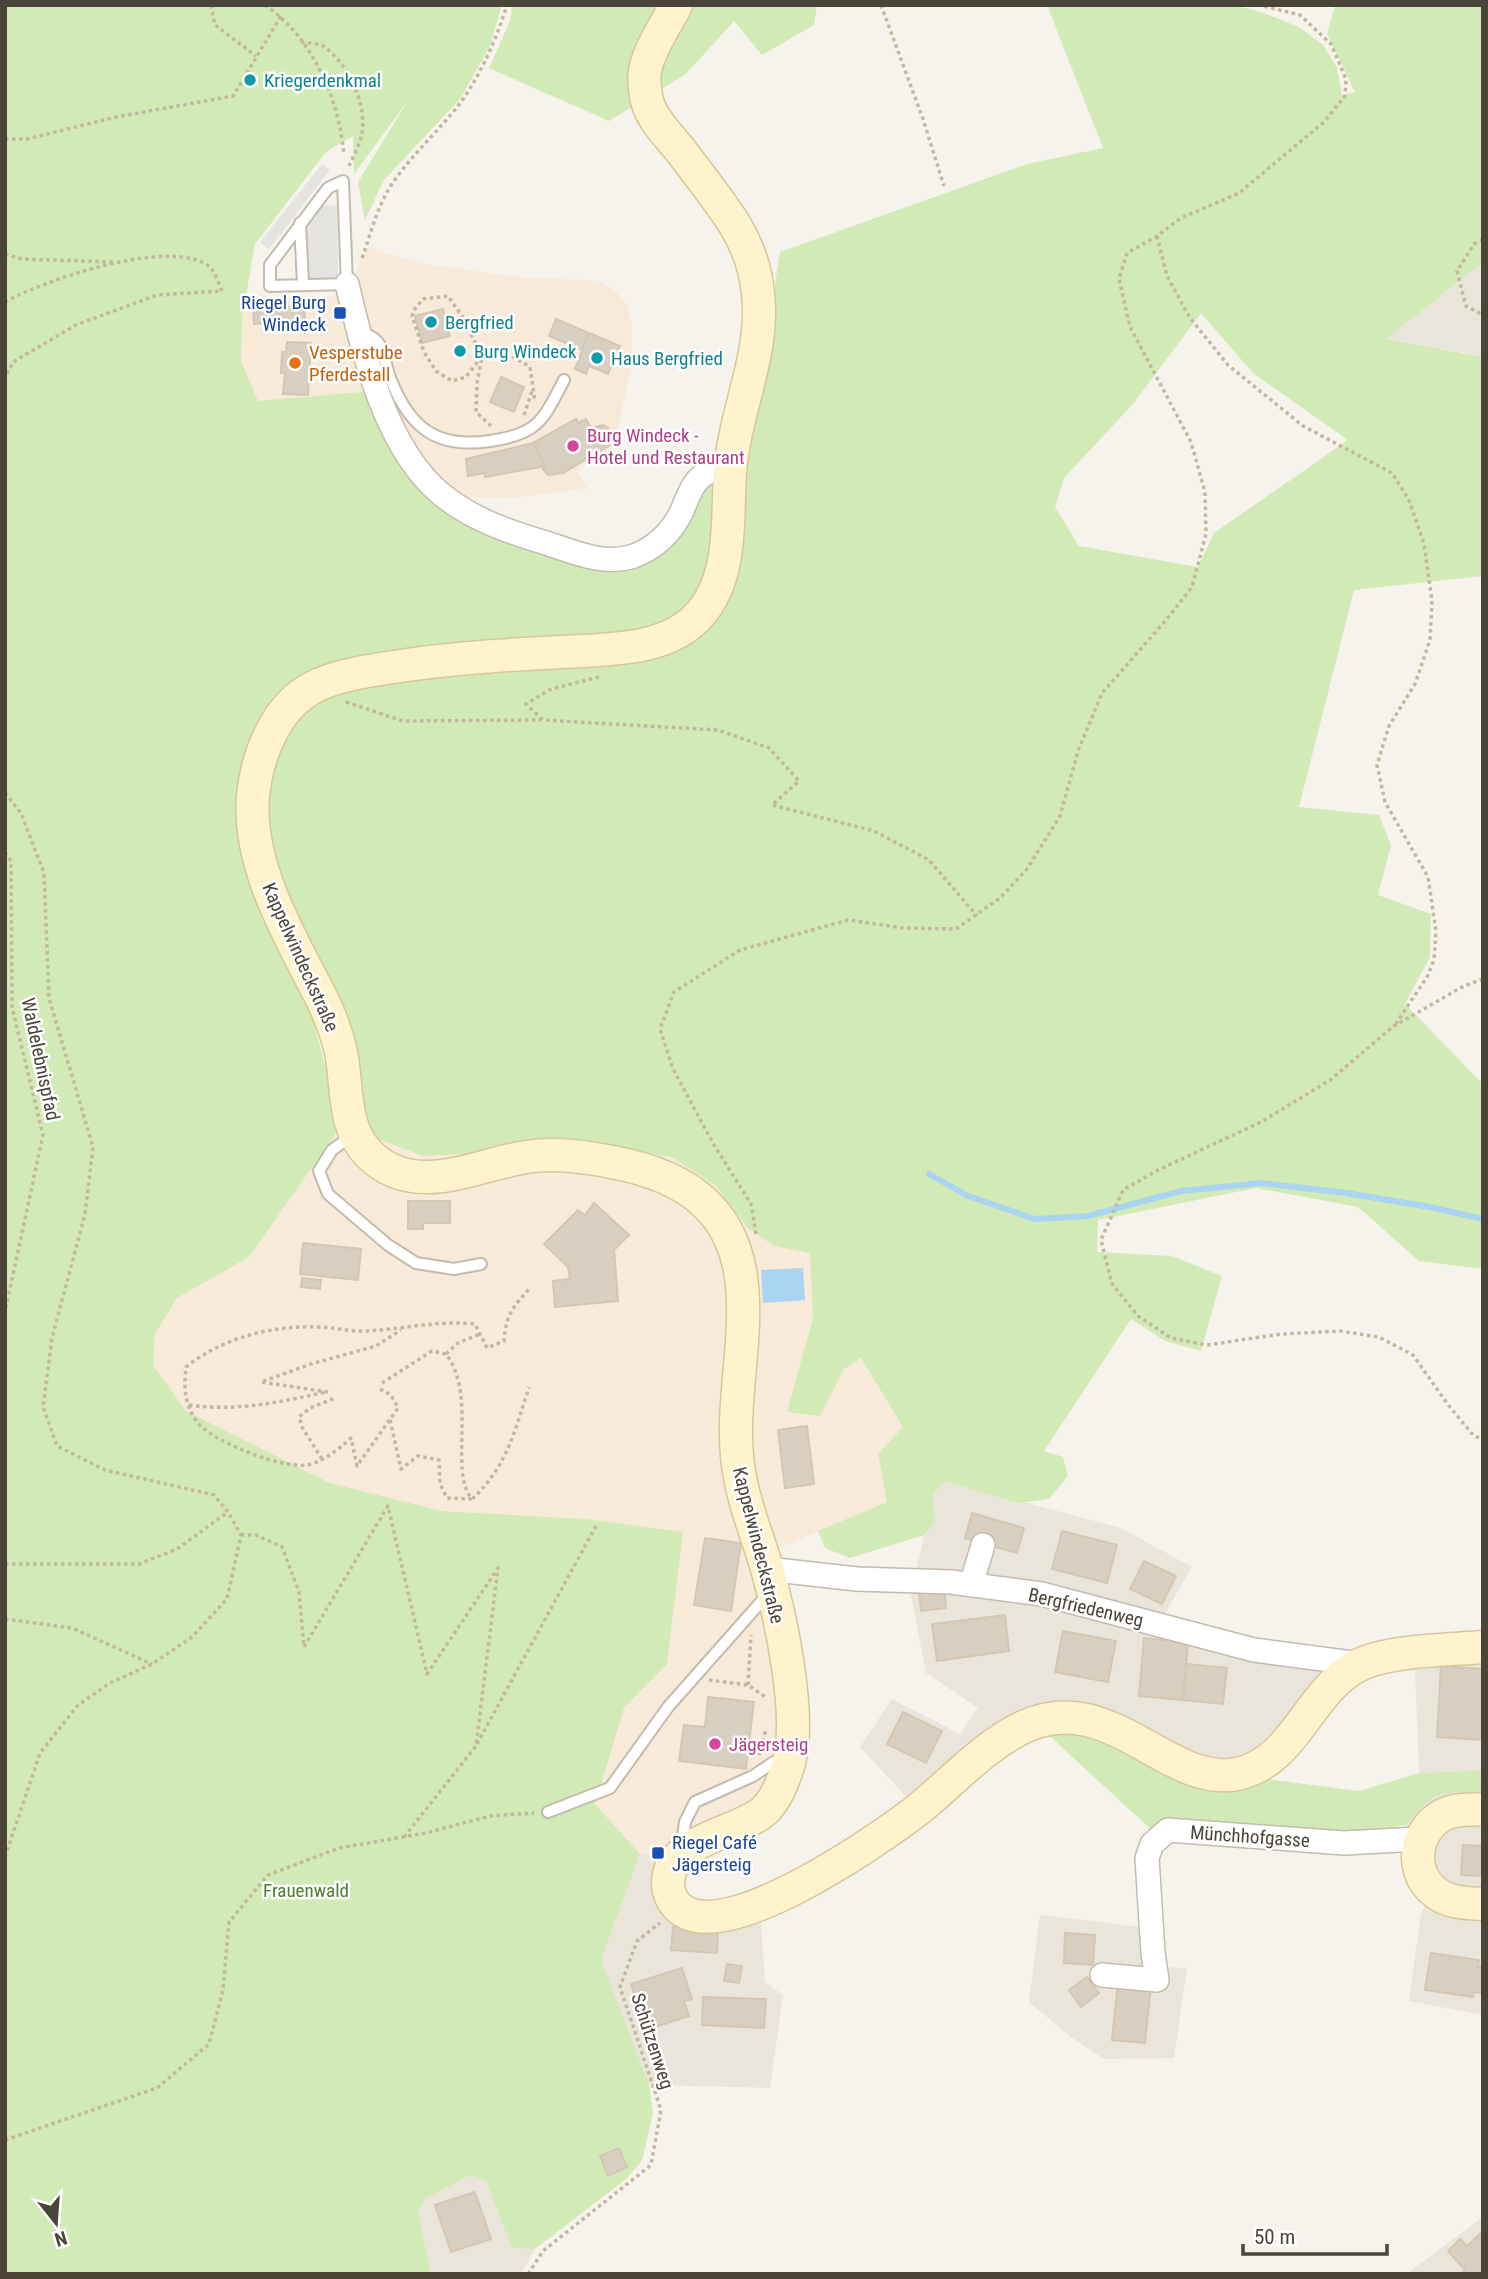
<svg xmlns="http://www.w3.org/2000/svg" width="1488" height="2279" font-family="'Roboto Condensed',sans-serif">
<rect width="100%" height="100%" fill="#f6f3ec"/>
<path fill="#eae5da" d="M1483 262V360L1479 355 1385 339Z
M944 1481 1121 1528 1192 1567 1161 1620 1293 1650H1354V1685L1251 1777 1042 1729 909 1800 860 1747 892 1699 960 1734 978 1708 926 1673 911 1595 924 1535 935 1523 933 1495Z
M1483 1633V1770L1419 1773 1414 1642Z
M1441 1792 1483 1793V2015L1409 2001 1420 1920 1427 1898 1406 1857V1825L1425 1801Z
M640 1854 679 1860 685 1893 697 1902 723 1905 759 1894 765 1982 783 1995 770 2088 649 2085 601 1960Z
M1040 1915 1159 1929 1165 1967 1187 1968 1174 2058 1104 2059 1068 2035 1029 2002Z
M471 2175 486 2181 512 2247 535 2249 521 2274H431L418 2212 425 2199Z
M1483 2217V2274H1406Z"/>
<path fill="#f7ead8" d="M368 247 418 263 518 277 600 281 615 291 627 305 632 326V361L614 449 576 470 587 488 511 498 455 497 443 488 372 391 258 401 241 361 242 318 245 298 355 296 357 267Z
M341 1126 423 1156 608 1147 671 1157 715 1185 748 1228 774 1246 810 1253 813 1318 788 1412 820 1416 844 1369 861 1358 903 1427 878 1454 887 1502 772 1551 799 1768 679 1860 640 1854 595 1804 624 1708 667 1664 683 1532 587 1519 442 1511 330 1483 186 1411 153 1365 155 1334 177 1298 249 1257Z"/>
<path fill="#d2eab5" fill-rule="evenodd" d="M5 5H502L490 46 460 99 384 180 365 220 358 182 409 99 354 174 353 136 326 152 255 244 242 318 241 361 258 401 372 391 439 499 634 562 711 477 746 467 780 252 1027 164 1103 148 1047 5H1233L1264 13 1299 27 1323 45 1337 68 1342 95 1355 92 1327 34 1335 5H1483V262L1386 339 1480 356 1483 360V576L1354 590 1299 807 1379 815 1391 845 1378 895 1431 914 1430 957 1405 1004 1483 1084V1269L1419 1261 1358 1207 1256 1188 1098 1220 1097 1252 1172 1256 1222 1276 1201 1351 1165 1341 1131 1319 1044 1451 1063 1457 1068 1476 1049 1499 1019 1503 944 1481 933 1495 935 1523 924 1535 850 1558 825 1548 818 1531 887 1502 878 1454 903 1427 861 1358 844 1369 820 1416 787 1412 813 1318 810 1253 774 1246 748 1228 715 1185 671 1157 608 1147 423 1156 370 1136 278 892 266 834V774L288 683 256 730 245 822 306 993 341 1126 249 1257 177 1298 155 1334 153 1365 186 1411 330 1483 442 1511 587 1519 683 1532 667 1664 624 1708 595 1804 640 1854 601 1960 649 2084 653 2113 642 2161 626 2179 535 2249 512 2248 486 2181 471 2175 425 2199 418 2212 431 2274H5ZM1201 313 1253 373 1348 440 1214 533 1198 567 1079 546 1055 507 1064 478 1133 404Z
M512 5H817L814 25 762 55 734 21 686 74 609 121 489 68 510 21Z
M1042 1729H1079L1251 1777 1359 1791 1419 1773 1483 1770V1793C1438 1792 1435 1789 1406 1825L1344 1835H1157Z"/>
<path fill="#e5e3e0" d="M322 164 330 170 269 249 260 242Z
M337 205 338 277 308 278 305 226 322 206Z"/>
<path fill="#a9d4f2" d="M803 1268 805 1300 763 1303 761 1270Z"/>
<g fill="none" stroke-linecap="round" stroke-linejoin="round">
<path stroke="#a9d4f2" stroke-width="6" d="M929 1174 968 1196 1035 1219 1088 1216 1181 1191 1262 1183 1346 1193 1430 1207 1483 1219"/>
</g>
<path fill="#d8cfc1" stroke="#d3c7b4" stroke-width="2" d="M304 305 305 320 254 324 253 309Z
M443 309 450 336 422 343 415 316Z
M556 319 589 333 582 350 549 336Z
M589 333 620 346 608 374 589 366 586 374 575 369Z
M287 342 311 343 308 395 283 394 285 373H281L282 352H286Z
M501 377 524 387 514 412 490 402Z
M576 419 578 423 586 419 591 428 603 425 608 428 612 436V444L563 473 548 475 543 469 542 466H546L533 443Z
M533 443 546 466 485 477V473L468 476 466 459Z
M408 1201H450V1223H423V1229H408Z
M594 1203 629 1235 614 1250 618 1301 555 1307 553 1281 570 1279 568 1267 544 1244 578 1210 585 1215Z
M303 1243 361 1249 358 1280 300 1274Z
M302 1278 321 1280 320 1289 301 1287Z
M807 1426 814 1484 785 1488 778 1430Z
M972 1513 1024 1528 1017 1553 965 1538Z
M1062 1531 1117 1545 1107 1583 1052 1569Z
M705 1538 741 1543 731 1611 694 1605Z
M1144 1561 1176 1576 1162 1604 1130 1589Z
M944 1588 946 1608 921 1611 919 1591Z
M1005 1615 1009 1651 937 1661 932 1624Z
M1063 1631 1116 1641 1108 1682 1055 1672Z
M1144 1638 1188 1642 1183 1700 1139 1696Z
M1186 1664 1227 1668 1223 1704 1183 1700Z
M1441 1666 1483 1669V1740L1437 1737Z
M708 1697 754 1702 746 1769 679 1761 684 1725 705 1727Z
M903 1712 942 1731 926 1763 887 1744Z
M1463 1845 1483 1846V1876L1461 1875Z
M673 1927 718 1929 717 1953 671 1950Z
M1065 1933 1095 1935 1093 1965 1064 1963Z
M1431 1953 1479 1960 1478 1967H1483V1993L1474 1992 1473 1997 1425 1990Z
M727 1964 742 1966 739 1983 724 1981Z
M682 1968 692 1999 684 2001 689 2016 646 2030 631 1984Z
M1087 1977 1099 1993 1081 2007 1069 1990Z
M1118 1982 1151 1985 1145 2043 1112 2040Z
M703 1997 766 1999 764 2028 702 2025Z
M619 2148 627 2167 608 2176 600 2156Z
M475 2192 491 2239 451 2252 435 2205Z
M1483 2231V2274H1461L1465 2270 1448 2251 1460 2239 1467 2246Z"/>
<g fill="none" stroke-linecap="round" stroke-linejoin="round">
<defs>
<path id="lane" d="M343 181 347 284 270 286V265L328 188Z
M300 223 303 284
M361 333C368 335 375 337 379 344 385 354 386 369 391 380 410 428 437 449 490 441 539 434 543 420 564 380
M353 1135 332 1150 319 1171 328 1194 388 1245 416 1263 454 1269 481 1264
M548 1812 610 1788 668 1707 767 1595
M682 1845 685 1822 695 1802 753 1776 774 1762H784"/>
<path id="street" d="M347 284C363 351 385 448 441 494 471 519 509 532 546 543 574 552 604 566 634 556 655 548 669 535 680 515 688 499 691 480 709 472 714 469 724 470 730 469
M767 1569 857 1579 951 1582 1042 1594 1254 1650 1360 1664
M971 1585 983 1545
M1102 1975 1157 1980 1153 1953 1147 1858 1152 1844 1168 1830 1344 1843 1419 1839"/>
<path id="secondary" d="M676 5C666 25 649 49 645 71 643 81 646 99 649 107 656 124 670 137 681 151 699 175 719 200 735 225 747 245 756 270 758 294 765 354 734 413 730 473 727 519 733 575 701 613 673 647 622 649 582 651 521 654 461 657 400 666 374 670 335 675 312 688 275 708 257 756 253 796 247 867 292 940 323 1001 331 1018 337 1034 341 1052 348 1088 342 1128 370 1155 415 1199 475 1165 526 1157 556 1152 588 1157 617 1163 682 1176 731 1206 741 1277 750 1344 727 1411 740 1477 745 1507 757 1535 766 1565 780 1614 802 1713 789 1763 784 1779 777 1799 764 1811 738 1834 666 1839 668 1885 669 1897 676 1908 687 1913 738 1937 873 1843 915 1812 948 1786 978 1752 1014 1732 1105 1679 1164 1788 1237 1774 1295 1762 1308 1692 1357 1666 1387 1650 1448 1650 1483 1647
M1483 1809C1472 1810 1460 1809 1450 1812 1416 1823 1406 1870 1435 1892 1448 1903 1467 1903 1483 1904"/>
</defs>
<use href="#lane" stroke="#c2bbae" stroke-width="14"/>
<use href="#street" stroke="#c2bbae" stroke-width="26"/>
<use href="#secondary" stroke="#d6c79b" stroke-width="35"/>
<path stroke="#c4b79f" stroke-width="3.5" stroke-dasharray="3.5 3.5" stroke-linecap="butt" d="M211 5 215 25 256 56
M265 5C313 38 339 99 344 155
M881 5 923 119 944 186
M301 42C308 43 317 43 323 46 347 62 367 103 362 133 360 145 353 157 348 168
M5 139H27L116 117 233 96 281 16
M1157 236 1167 276 1190 318 1228 365 1303 426 1392 473 1409 500 1424 544 1432 601 1430 640 1415 684 1389 726 1377 765 1385 802 1428 877 1436 931 1434 960 1427 977 1395 1025
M1483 239 1474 244 1457 271 1466 306 1483 315
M5 254 22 259 113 262
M362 258C371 233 377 207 392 184 412 154 440 130 461 102 482 72 496 40 507 5
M5 302C44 280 172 236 210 267 215 272 219 284 222 291L157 295 76 325 13 362 5 378
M524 415 532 391
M491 426 476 412 477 383 482 356 462 316 448 296 423 299 414 310 412 316 424 352 436 371 452 381 466 377 482 356 508 354 530 367 535 402
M599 677 551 689 526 704 543 720 718 730 769 748 799 781 772 805 874 831 929 860 977 916
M346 702 403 721 541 720
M5 793 21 813 44 873 49 998 93 1147 85 1214 52 1338 43 1407 57 1446 105 1470 214 1495 228 1512 241 1535 227 1599 192 1637 152 1664 110 1683 78 1705 40 1753 5 1857
M5 852 11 861 12 1007 43 1135 5 1312
M1483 979 1464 986 1394 1026 1330 1080 1261 1122 1158 1170 1123 1190 1101 1240 1112 1284 1138 1316 1171 1338 1207 1345 1281 1334 1340 1331 1379 1337 1413 1355 1449 1406 1474 1436 1483 1439
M756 1234 751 1204 714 1145 673 1069 660 1029 674 992 740 950 848 920 904 928 956 929 1000 898 1027 869 1060 816 1078 751 1102 693 1167 619 1192 587 1206 534 1205 492 1191 442 1130 327 1119 279 1127 253 1157 236 1181 218 1239 193 1324 122 1345 96 1346 79 1331 44 1300 15 1259 5
M446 1354 458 1343 480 1334
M382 1383 432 1351 446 1354C478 1396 448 1471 472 1499 507 1467 515 1430 529 1387
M380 1389 391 1395 398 1408 357 1466 351 1438C339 1449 327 1459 311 1464 288 1472 213 1442 198 1423 184 1405 184 1388 186 1367 222 1338 272 1325 318 1327 334 1327 350 1332 367 1331 403 1329 439 1320 475 1324L487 1348 504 1341C506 1314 513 1307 530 1288
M328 1392 261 1382 311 1364 376 1346 401 1330
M189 1405C236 1412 280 1402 326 1392
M390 1420 401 1469 418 1456 439 1460 440 1484 447 1498 472 1499
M322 1459 302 1427 299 1417 310 1408 335 1398
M241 1535H256L282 1547 299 1592 304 1647 388 1506 427 1674 498 1568 476 1746 404 1837
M5 1564H139L177 1549 228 1512
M5 1619 72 1628 152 1664
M709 1680 748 1685 767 1698
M748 1685 751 1635
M477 1744 596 1526
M759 1755 766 1729
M5 2140 157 2088 209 2044 223 1990 229 1922 268 1875 339 1848 426 1833 490 1816 534 1813
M528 2274 543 2251 651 2165 661 2110 620 1987 637 1941 660 1923"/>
<use href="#lane" stroke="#fff" stroke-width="10"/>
<use href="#street" stroke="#fff" stroke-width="23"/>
<use href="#secondary" stroke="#fff3cd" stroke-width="32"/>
</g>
<g fill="#0f9aa8" stroke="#fff" stroke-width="2.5">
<circle cx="250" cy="80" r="7"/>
<circle cx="431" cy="322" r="7"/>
<circle cx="460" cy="351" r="7"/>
<circle cx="597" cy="358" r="7"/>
</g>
<g fill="#1a4fb4" stroke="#fff" stroke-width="2.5">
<rect x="333" y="306" width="14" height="14" rx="3.5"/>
<rect x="651" y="1846" width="14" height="14" rx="3.5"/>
</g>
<circle fill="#e8710a" stroke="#fff" stroke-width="2.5" cx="295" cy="363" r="7"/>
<g fill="#d1479c" stroke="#fff" stroke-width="2.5">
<circle cx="573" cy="446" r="7"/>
<circle cx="715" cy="1744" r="7"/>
</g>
<g text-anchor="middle" stroke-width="5" stroke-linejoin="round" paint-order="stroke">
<g font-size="19" fill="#0d838f" stroke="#fff" text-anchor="start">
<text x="264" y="87">Kriegerdenkmal</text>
<text x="445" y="329">Bergfried</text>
<text x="474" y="358">Burg Windeck</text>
<text x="611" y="365">Haus Bergfried</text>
</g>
<g font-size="19" fill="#164399" stroke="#fff" text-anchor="end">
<text x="326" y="309">Riegel Burg<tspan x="326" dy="22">Windeck</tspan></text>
<text x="672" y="1849" text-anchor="start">Riegel Café<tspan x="672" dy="22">Jägersteig</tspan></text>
</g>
<g font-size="19" fill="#c56008" stroke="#fff" text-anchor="start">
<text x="309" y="359">Vesperstube<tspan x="309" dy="22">Pferdestall</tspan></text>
</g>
<g font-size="19" fill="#b23c85" stroke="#fff" text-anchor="start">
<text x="587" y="442">Burg Windeck -<tspan x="587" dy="22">Hotel und Restaurant</tspan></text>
<text x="729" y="1751">Jägersteig</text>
</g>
<g font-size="19" fill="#4b4439" stroke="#fff">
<text transform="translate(301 957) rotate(66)" y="7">Kappelwindeckstraße</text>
<text transform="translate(41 1059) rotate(78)" y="7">Waldelebnispfad</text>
<text transform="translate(759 1545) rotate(76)" y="7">Kappelwindeckstraße</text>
<text transform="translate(1086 1607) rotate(13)" y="7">Bergfriedenweg</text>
<text transform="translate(1250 1836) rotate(4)" y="7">Münchhofgasse</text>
<text transform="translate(653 2041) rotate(72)" y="7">Schützenweg</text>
</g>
<g font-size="19" fill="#4a7f2a" stroke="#fff">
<text x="306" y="1897">Frauenwald</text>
</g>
</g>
<rect width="1488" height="2279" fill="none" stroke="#4b4439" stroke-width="14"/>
<g transform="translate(56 2223) rotate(163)" stroke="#ffffff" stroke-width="5" paint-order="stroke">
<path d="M0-5L12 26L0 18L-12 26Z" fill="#4b4439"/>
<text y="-10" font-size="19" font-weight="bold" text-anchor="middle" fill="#4b4439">N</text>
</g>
<path d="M1243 2244v10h144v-10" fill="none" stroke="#4b4439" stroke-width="3.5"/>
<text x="1254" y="2244" font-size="21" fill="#4b4439" stroke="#ffffff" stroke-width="5" paint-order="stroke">50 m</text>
</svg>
